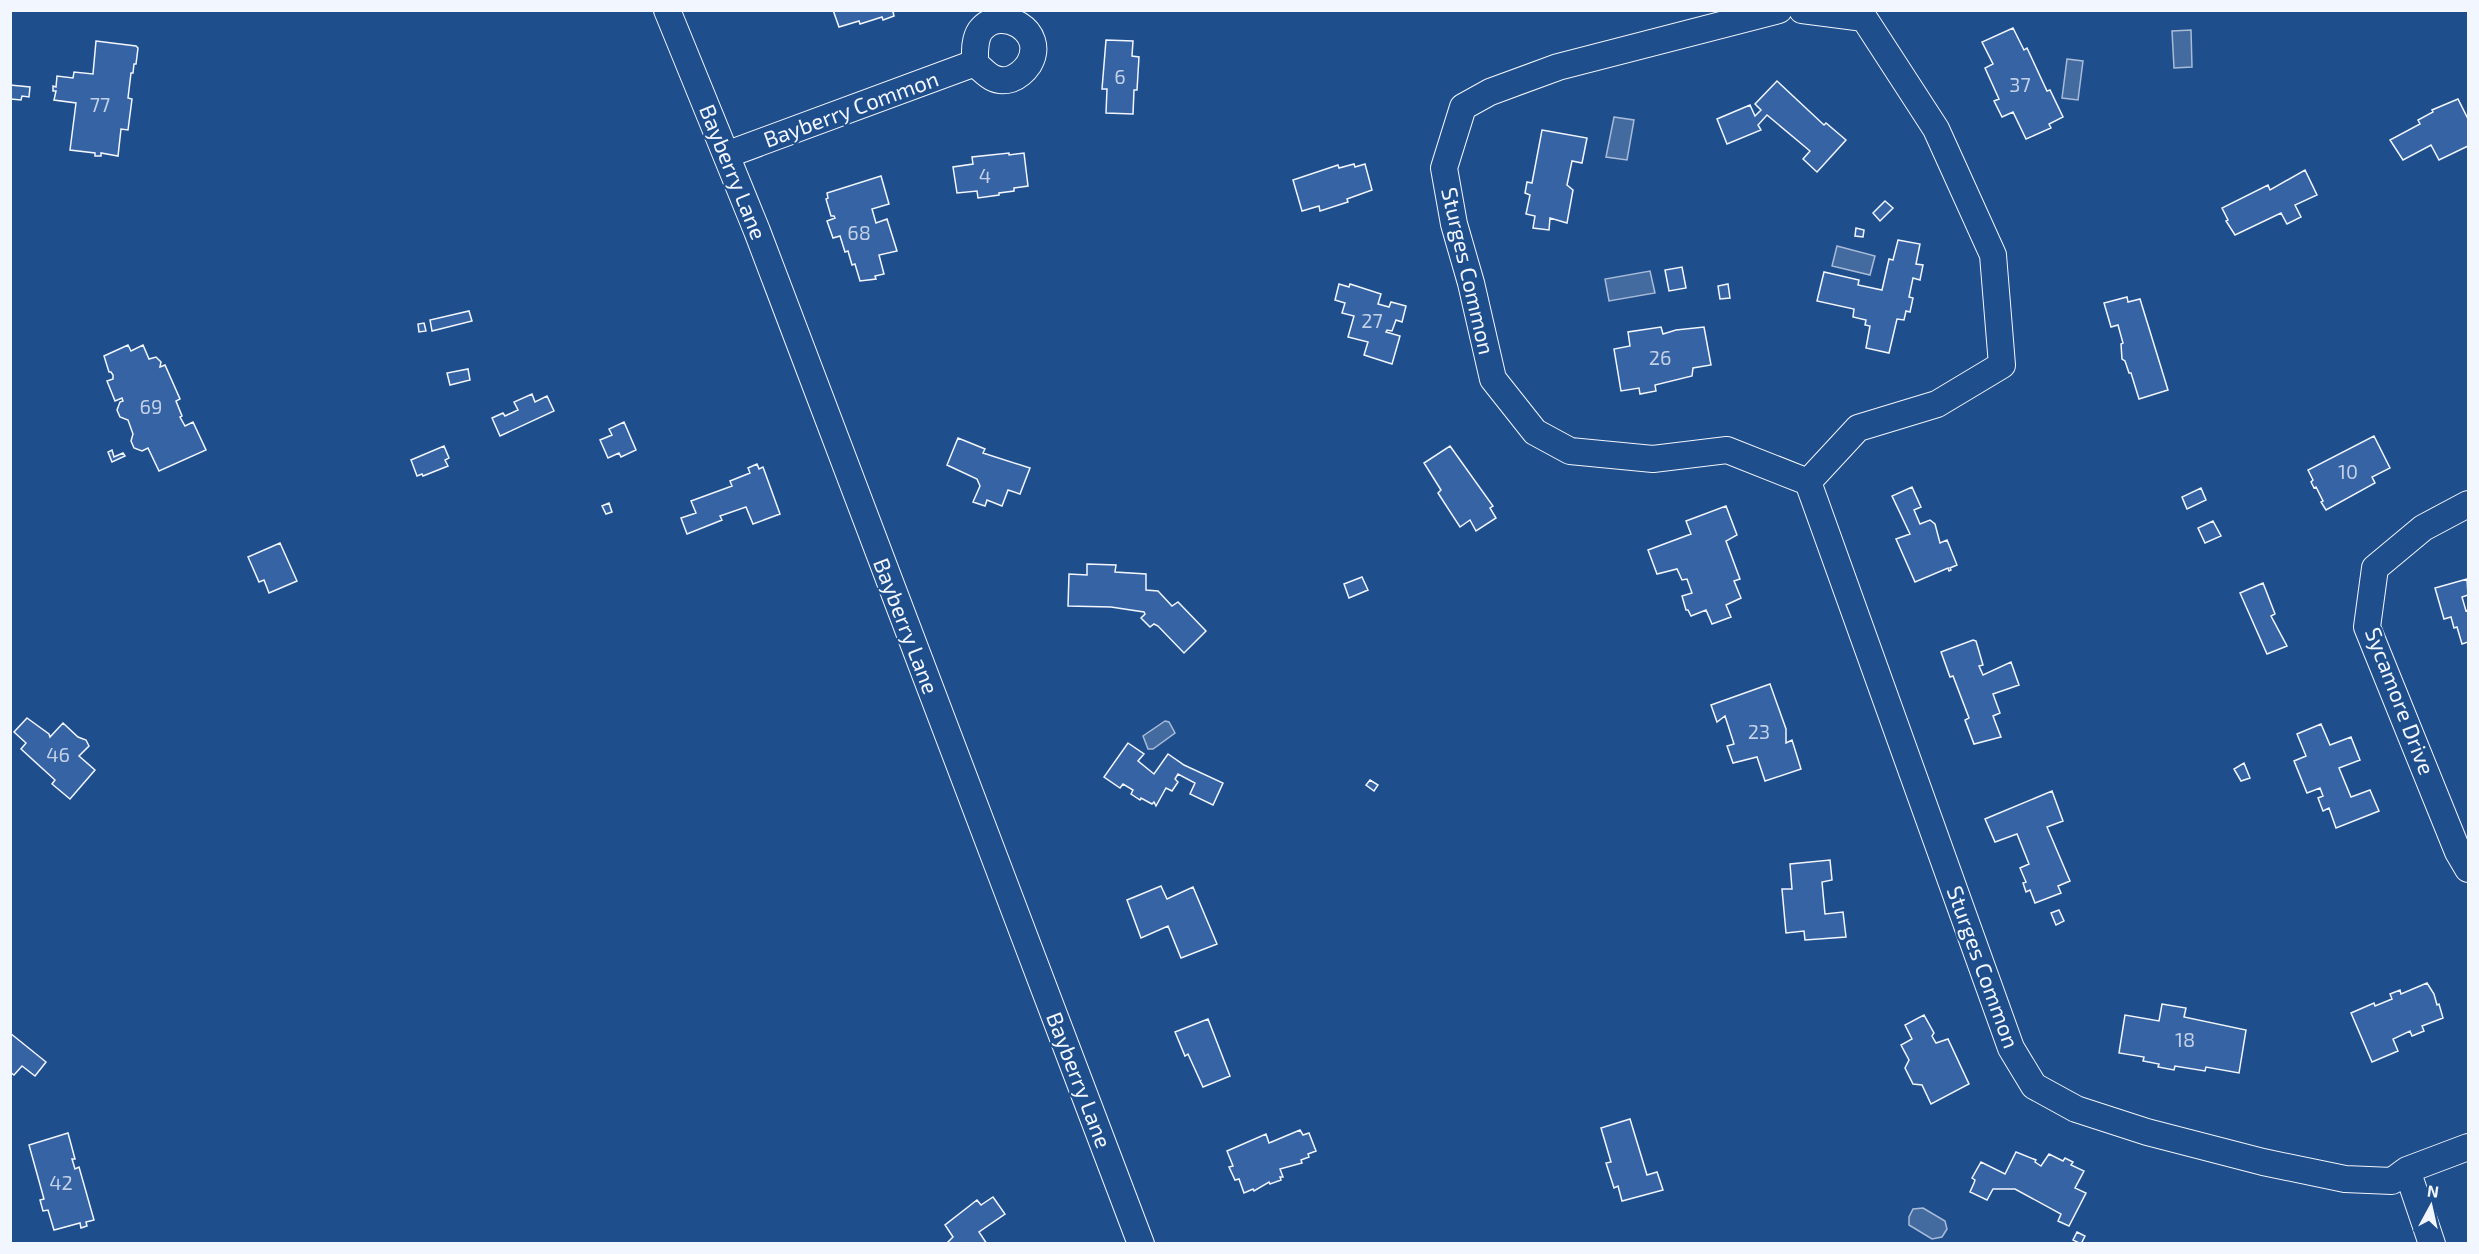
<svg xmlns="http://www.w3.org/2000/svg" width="2479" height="1254" font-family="'Exo 2',sans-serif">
<rect width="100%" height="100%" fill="#1f4e8c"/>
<path fill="#446ba0" stroke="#a8bbd7" stroke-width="1.5" d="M2191 30 2192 67 2174 68 2172 31Z
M2067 59 2083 61 2078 100 2062 98Z
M1614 117 1634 120 1627 160 1606 157Z
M1837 246 1875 256 1870 275 1832 266Z
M1650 271 1655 293 1609 301 1605 279Z
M1165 721 1169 722 1175 733 1153 749H1148L1143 736Z
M1923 1208 1945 1221 1947 1229 1942 1237 1932 1239 1909 1225V1217L1913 1209Z"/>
<path fill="#3563a3" stroke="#f2f6ff" stroke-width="1.5" d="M833 10H897L893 12 894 16 883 20 882 17 860 24 859 21 839 27Z
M2013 28 2024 50 2027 48 2047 91 2050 90 2063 117 2049 124 2051 128 2026 139 2013 112 2002 117 1994 101 1999 99 1985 68 1993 64 1982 42Z
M1106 40 1133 41 1132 56 1139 57 1137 90H1134L1133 114 1106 113 1107 89H1102Z
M96 41 136 46 138 48 136 64H134L133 73H131L128 98 132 99 128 130 121 129 118 156 101 153V156H95V153L70 150 76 103 54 100 56 91H53V86L56 87 57 76 73 78 74 72 93 74Z
M1777 81 1824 125 1826 123 1846 140 1817 172 1803 159 1810 151 1767 115 1758 125 1761 130 1727 144 1717 119 1750 105 1755 116 1761 110 1755 104Z
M10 85 30 87 29 97 22 96 21 100 11 99Z
M2458 99 2468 119V146L2439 160 2431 145 2403 160 2390 140 2420 124 2418 120 2433 112 2432 110Z
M1542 130 1587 138 1582 163 1572 161 1567 185 1573 190 1567 223 1550 218 1549 230 1533 228 1535 216 1526 214 1530 195 1525 193 1527 182 1532 183Z
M1009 153V155L1024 153 1028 186 1014 188V191L999 193V195L978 198 977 191 957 193 953 167 973 164 972 157Z
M1354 164 1355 167 1365 164 1372 190 1347 199 1348 202 1320 211 1319 206 1302 211 1293 180 1338 165 1339 168Z
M2305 170 2317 195 2295 205 2301 217 2287 224 2281 213 2235 235 2226 221 2228 220 2222 208 2268 185 2270 190Z
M881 176 889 204 872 209 876 223 887 219 897 251 879 255 884 274 875 276 876 279 860 281 855 264 852 265 848 251 845 252 840 236 833 238 827 221 835 218 834 216H831L826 199 828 198 827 193Z
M1885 201 1893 208 1880 221 1873 213Z
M1856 228 1864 230 1863 237 1855 236Z
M1898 240 1920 244 1916 264 1923 265 1920 280 1913 278 1909 297 1913 298 1910 312 1906 311 1904 320 1897 319 1889 353 1866 348 1870 326 1865 325 1866 320 1853 317 1854 309 1817 301 1824 272 1859 280 1858 285 1882 290 1889 259 1893 260Z
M1682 267 1686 288 1669 291 1665 270Z
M1339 284 1349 287 1350 284 1381 294 1378 304 1389 307 1391 302 1406 306 1402 322 1396 320 1392 331 1387 330 1386 332 1400 336 1392 364 1364 355 1368 342 1348 337 1354 316 1342 313 1345 303 1335 300Z
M1728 284 1730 298 1720 299 1718 286Z
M2127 297 2128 302 2140 299 2168 390 2139 399 2131 373H2129L2125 361 2122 359 2121 344 2123 343 2118 325 2111 327 2104 303Z
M469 311 472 321 432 331 430 320Z
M424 323 426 331 419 332 418 324Z
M1661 327 1663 334 1676 330 1704 327 1711 365 1693 368 1692 376 1655 385 1656 391 1640 394 1639 388 1621 391 1614 349 1630 346 1628 332Z
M128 345 131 351 143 345 149 359 156 357 161 362 160 367 165 365 180 399 176 401 182 416 180 417 185 426 193 422 206 450 159 471 148 448 142 451 134 448 131 441 133 434 128 420 120 417 117 410 120 402 123 401 122 398 115 401 107 381 113 379V375L111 372H109L104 356Z
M468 369 470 380 450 385 447 373Z
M532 394 535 402 547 396 554 411 500 436 492 418 503 413 505 416 518 410 514 402Z
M624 422 636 450 621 457 619 453 608 458 600 440 612 435 609 429Z
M2374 436 2390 468 2372 477 2375 483 2326 510 2321 502 2323 501 2316 487 2314 488 2311 482 2313 480 2308 470Z
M958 438 985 449 983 453 1030 468 1020 494 1008 490 1002 506 987 500 985 506 973 502 980 486 977 479 947 465Z
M444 446 449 458 445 460 448 466 423 476 422 474 417 476 411 460Z
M1450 446 1493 506 1490 508 1496 518 1476 531 1470 520 1460 527 1438 493 1441 490 1424 463Z
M112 450 114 457 123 453 125 456 112 462 108 452Z
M757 464 759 469 763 467 780 514 753 524 746 507 720 516 722 520 687 534 681 518 696 513 691 501 732 486 730 481 750 473 748 468Z
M1912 487 1921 507 1914 510 1920 524 1930 520 1935 524 1940 543 1947 540 1957 565 1950 568 1951 570 1949 571 1948 568 1915 582 1896 539 1910 534 1892 496Z
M2201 488 2206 500 2187 509 2182 497Z
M609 503 612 512 606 514 602 506Z
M1726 506 1737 535 1726 541 1740 579 1734 581 1741 598 1726 605 1731 617 1712 624 1706 610 1691 616 1688 610H1686L1682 596 1692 593 1687 579 1682 580 1677 569 1657 574 1648 550 1691 534 1686 521Z
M2213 521 2221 536 2205 543 2198 528Z
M280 543 297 581 269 593 264 580 259 582 248 557Z
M1087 564 1116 565 1115 572 1146 574V590L1158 591 1172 606 1178 602 1206 631 1184 653 1158 626 1154 624 1150 627 1141 618 1145 614 1144 612 1111 607 1068 606 1069 574 1087 575Z
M1362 577 1368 590 1349 598 1344 584Z
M2467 579 2468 595 2462 597 2466 611 2468 610V642L2462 644 2457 627 2454 628 2451 617 2444 619 2435 588Z
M2263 583 2275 614 2271 616 2287 646 2267 654 2240 593Z
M1973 640 1976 641 1983 665 1979 666 1983 675 2011 662 2019 685 1993 694 2000 713 1993 716 2001 737 1974 744 1965 720 1969 718 1953 676 1950 677 1941 652Z
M1770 684 1786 729V743L1792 740 1801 769 1765 781 1757 757 1733 763 1727 746 1734 744 1725 716 1717 722 1711 705Z
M27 718 49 734 50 737 63 723 78 737 86 740 89 746 79 756 95 770 70 799 52 784 55 780 21 749 26 743 14 732Z
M2321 724 2330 745 2351 737 2360 760 2339 768 2351 797 2370 790 2379 811 2336 828 2329 808 2323 811 2318 798 2323 796 2320 788 2307 793 2294 761 2306 756 2297 734Z
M1128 743 1144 754 1138 761 1154 774 1168 754 1184 765 1223 783 1213 805 1190 794 1195 783 1178 774 1175 779 1178 782 1172 791 1166 788 1156 806 1154 802 1152 804 1141 798 1140 800 1131 794 1133 790 1123 784 1120 788 1104 777Z
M2244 763 2250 778 2241 781 2234 769Z
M1370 780 1378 785 1374 791 1366 785Z
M2052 791 2063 821 2047 827 2070 881 2058 886 2061 893 2035 903 2030 890 2026 892 2023 883 2026 882 2020 868 2029 864 2017 834 1995 842 1985 819Z
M1830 860 1832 880 1822 882 1825 914 1843 912 1846 937 1805 940 1804 931 1786 933 1782 889H1792L1790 864Z
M1161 886 1167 899 1193 887 1217 944 1181 958 1168 926 1141 938 1127 900Z
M2059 910 2064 921 2056 925 2051 913Z
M2427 983 2434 994 2437 1005 2439 1004 2443 1018 2422 1026 2424 1031 2412 1036 2410 1031 2393 1039 2398 1051 2372 1062 2351 1013 2374 1003 2375 1006 2392 999 2390 994 2400 990 2401 994Z
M2162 1004 2186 1008 2184 1017 2246 1030 2239 1073 2206 1067 2205 1071 2175 1066 2174 1070 2158 1067 2159 1064 2143 1061 2144 1057 2119 1053 2125 1015 2159 1021Z
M1924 1015 1934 1033 1932 1036 1936 1043 1948 1039 1969 1084 1931 1104 1922 1085 1913 1084 1905 1068 1909 1060 1901 1045 1912 1039 1905 1025Z
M1208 1019 1230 1076 1203 1087 1188 1054 1185 1056 1175 1032Z
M10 1033 46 1062 35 1076 22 1066 14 1075 10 1072Z
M1630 1119 1647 1175 1657 1172 1663 1190 1622 1201 1618 1186 1614 1188 1606 1163 1611 1162 1601 1128Z
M1300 1130 1303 1135 1309 1133 1316 1151 1308 1154 1309 1157 1301 1160 1302 1163 1280 1169 1283 1177H1280L1281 1180 1270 1184 1269 1182 1254 1191 1253 1189 1244 1193 1239 1179 1235 1180 1229 1167 1233 1166 1227 1151 1266 1134 1269 1143Z
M68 1133 75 1159H72L75 1169 79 1167 94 1220 86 1222 87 1226 81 1228 80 1223 54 1230 48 1210 43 1211 40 1200 44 1199 29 1145Z
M2016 1152 2036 1160 2035 1162 2041 1166 2049 1154 2063 1161 2065 1158 2073 1162 2071 1165 2084 1171 2075 1188 2086 1193 2069 1226 2058 1221 2061 1214 2015 1189H1993L1987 1200 1970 1192 1974 1183 1975 1180 1972 1178 1981 1162 2005 1174Z
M993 1197 1005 1214 979 1232 987 1244H946L953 1237 945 1225 977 1200 981 1205Z
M2077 1232 2085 1236 2081 1244 2073 1240Z"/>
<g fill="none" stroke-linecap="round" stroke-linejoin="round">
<defs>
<path id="minor" d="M667 10 757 231 1141 1244
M1779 10 1558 67 1490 92 1463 107 1444 168 1454 224 1471 283 1493 379 1535 432 1570 451 1653 459 1727 450 1808 482 2011 1048 2034 1086 2076 1109 2147 1132 2263 1162 2345 1179 2392 1181 2407 1170 2468 1147
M1802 10 1864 18 1936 129 1993 255 2002 365 1937 404 1858 428 1808 482
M726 155 975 63C975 53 974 40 980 31 1000 4 1048 31 1029 64 1025 70 1019 76 1011 79 995 84 986 74 975 63
M2468 504 2423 528 2375 568 2367 627 2458 852 2468 869
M2407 1170 2432 1244"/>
</defs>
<use href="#minor" stroke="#f2f6ff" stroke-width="28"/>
<use href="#minor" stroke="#1f4e8c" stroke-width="26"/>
</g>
<g text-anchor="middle" stroke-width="4.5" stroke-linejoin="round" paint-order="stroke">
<g font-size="20" fill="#c3d1e8">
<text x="1120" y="84">6</text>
<text x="2020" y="92">37</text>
<text x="100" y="112">77</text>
<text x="985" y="183">4</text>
<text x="859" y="240">68</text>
<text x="1372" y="328">27</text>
<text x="1660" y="365">26</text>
<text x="151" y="414">69</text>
<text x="2348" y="479">10</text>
<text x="1759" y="739">23</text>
<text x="58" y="762">46</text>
<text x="2185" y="1047">18</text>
<text x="61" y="1190">42</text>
</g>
<g font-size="22" fill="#f2f6ff" stroke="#1f4e8c">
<text transform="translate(851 109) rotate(-20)" y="8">Bayberry Common</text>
<text transform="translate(733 172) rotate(68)" y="8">Bayberry Lane</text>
<text transform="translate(1468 271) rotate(77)" y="8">Sturges Common</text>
<text transform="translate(906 626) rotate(69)" y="8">Bayberry Lane</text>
<text transform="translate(2400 701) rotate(69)" y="8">Sycamore Drive</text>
<text transform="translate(1983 967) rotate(70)" y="8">Sturges Common</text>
<text transform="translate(1079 1080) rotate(69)" y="8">Bayberry Lane</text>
</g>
</g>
<rect width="2479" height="1254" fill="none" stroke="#f2f6ff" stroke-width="24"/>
<g transform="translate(2431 1206) rotate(8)" stroke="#1f4e8c" stroke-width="4.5" paint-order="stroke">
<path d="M0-4.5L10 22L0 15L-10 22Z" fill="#f2f6ff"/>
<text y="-9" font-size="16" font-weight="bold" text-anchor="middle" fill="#f2f6ff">N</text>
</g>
</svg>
